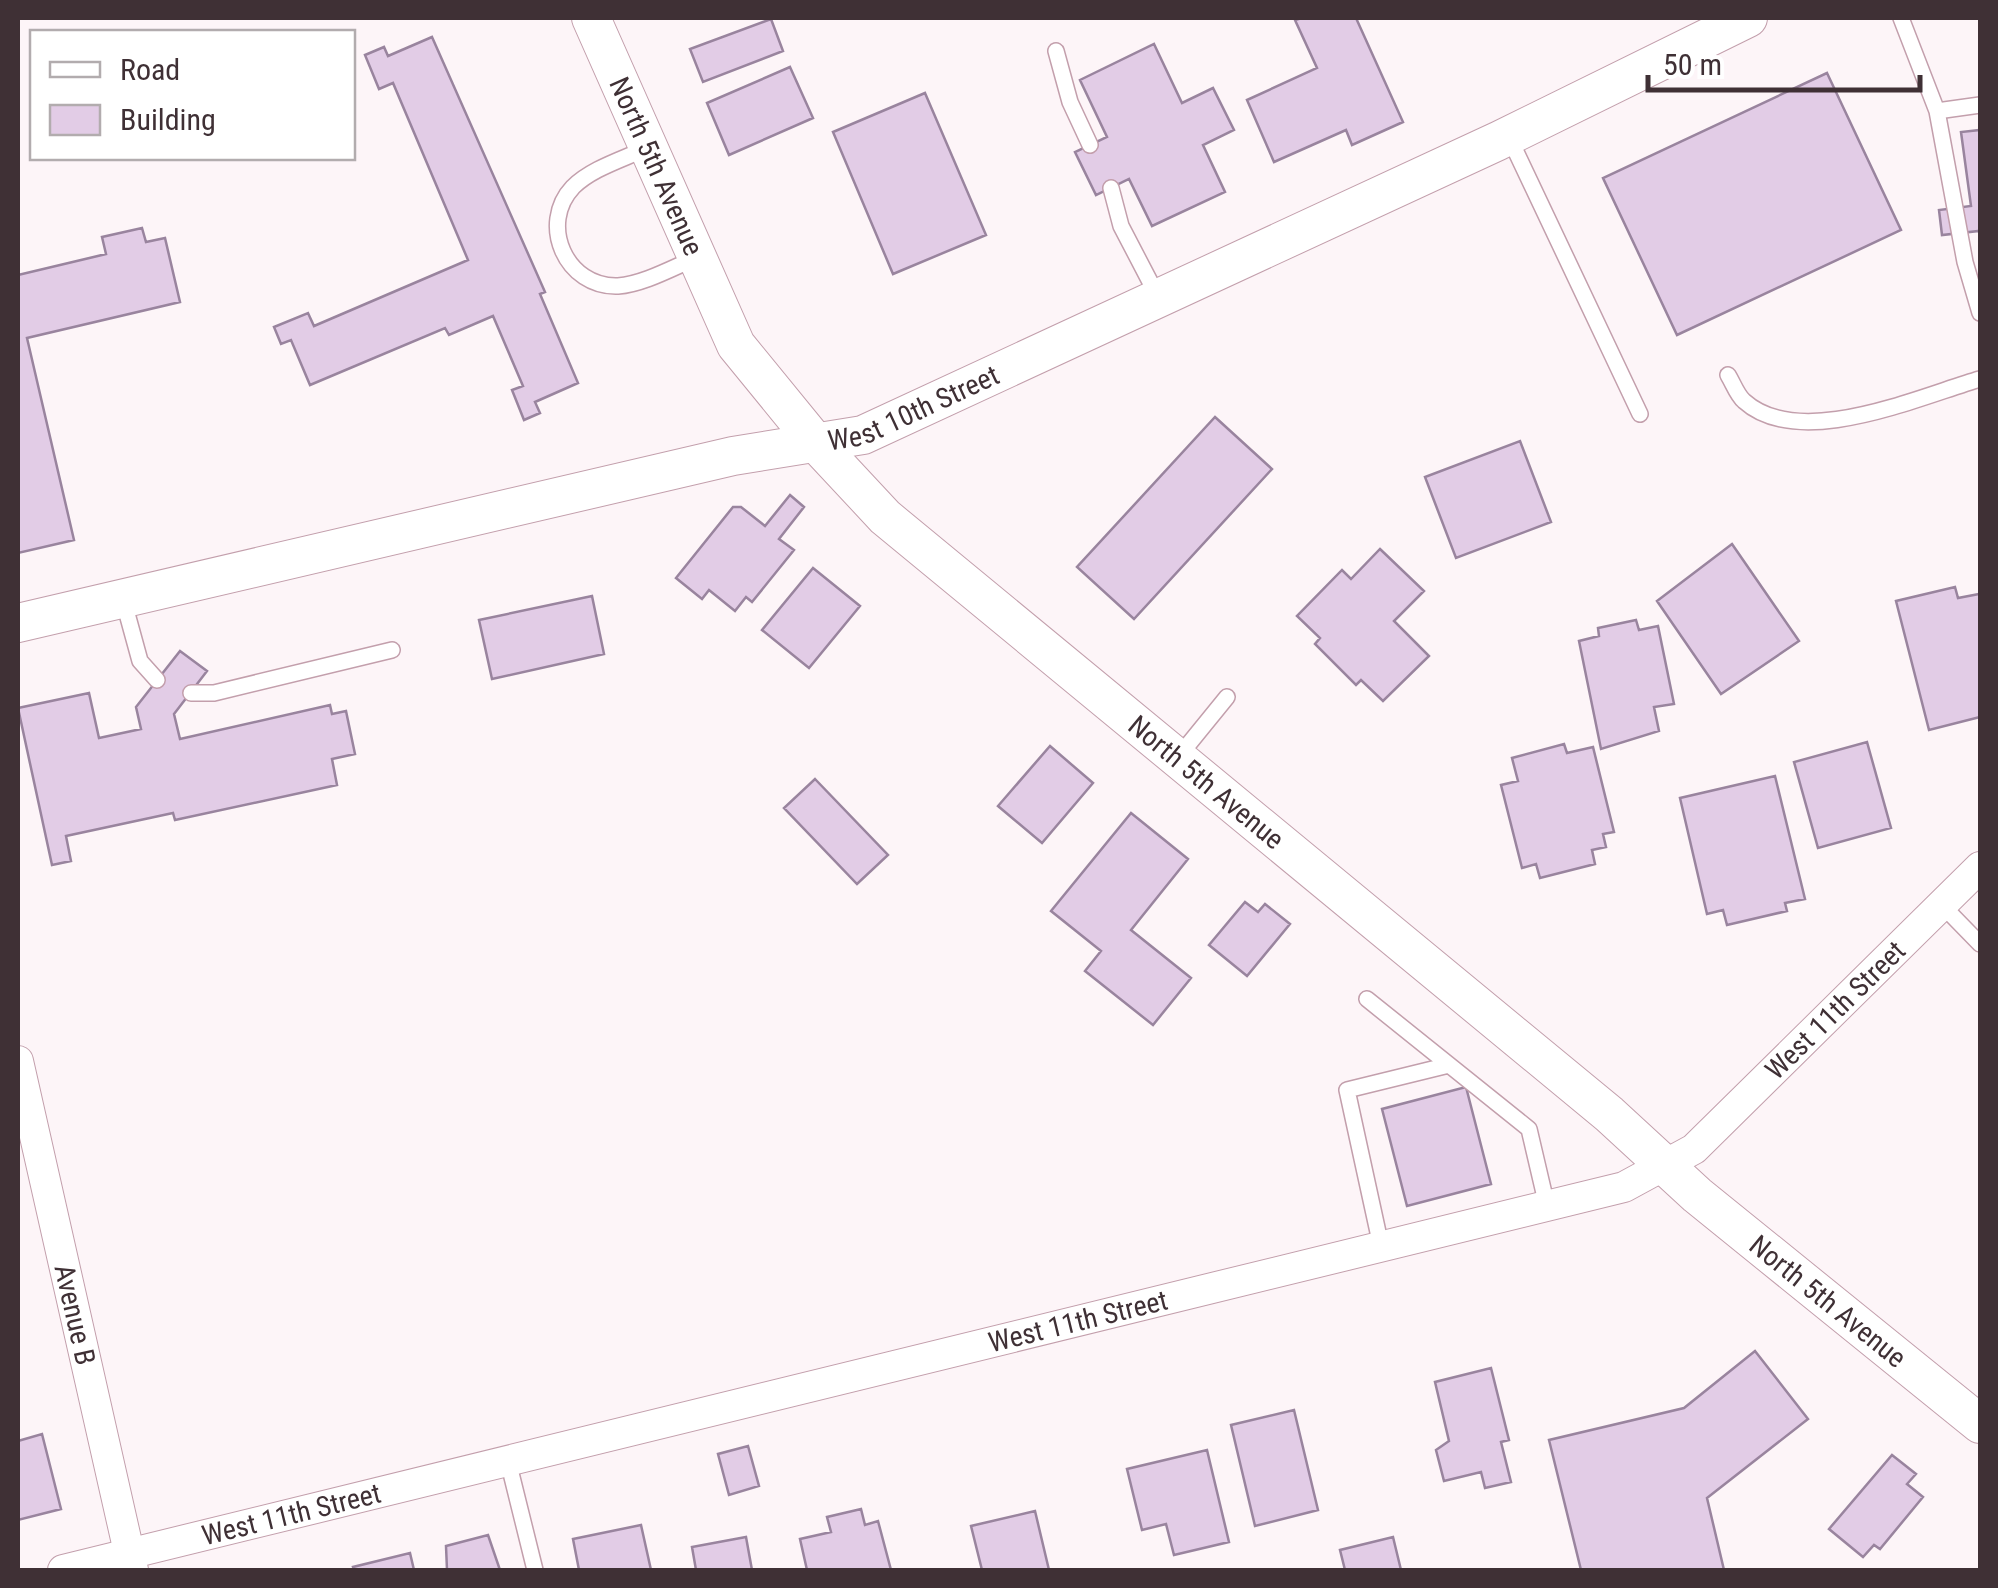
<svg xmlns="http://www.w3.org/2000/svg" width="1998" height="1588" font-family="'Roboto Condensed',sans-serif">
<rect width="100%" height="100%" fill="#fdf5f8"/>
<path fill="#e2cce6" stroke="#99849e" stroke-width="2.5" d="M1302 18H1356L1403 122 1352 145 1346 130 1274 162 1247 100 1317 68 1295 20Z
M771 19 783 51 703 82 690 49Z
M432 37 545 292 540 294 578 383 535 402 540 413 524 420 512 390 523 386 493 316 449 335 445 328 310 385 291 340 281 344 274 327 308 313 314 326 468 260 393 83 379 89 365 55 384 47 388 56Z
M1154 44 1182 103 1213 88 1234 130 1203 145 1225 192 1152 226 1129 179 1096 195 1075 152 1107 137 1080 80Z
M790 67 813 118 729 155 707 103Z
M1827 73 1901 230 1677 335 1603 178Z
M925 93 986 235 893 274 833 132Z
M1980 130V242L1979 231 1942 235 1939 210 1971 206 1961 132Z
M142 228 146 242 165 238 180 302 27 338 74 540 18 553V275L106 254 102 237Z
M1215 417 1272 469 1134 619 1077 567Z
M1520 441 1551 522 1456 558 1425 477Z
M790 495 804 507 779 539 794 550 752 602 746 597 735 611 709 590 702 599 676 578 733 507H741L765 526Z
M1732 544 1799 641 1721 694 1657 601Z
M1380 549 1424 591 1394 621 1429 656 1383 701 1361 680 1356 685 1315 644 1320 638 1297 616 1342 570 1351 579Z
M813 568 860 606 809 668 762 630Z
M1955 587 1958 598 1979 594 1980 599V717L1929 730 1896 601Z
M592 596 604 654 492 679 479 620Z
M1636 620 1639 630 1658 626 1674 704 1654 707 1659 731 1601 749 1579 641 1599 636 1598 628Z
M180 651 207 671 174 714 180 739 330 705 332 714 346 711 355 754 332 759 337 785 175 820 173 813 66 836 71 861 52 865 18 708 89 693 99 738 141 729 136 707Z
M1867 742 1891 828 1818 848 1794 762Z
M1564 744 1567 753 1593 747 1614 832 1603 834 1606 847 1592 850 1595 864 1540 878 1536 864 1522 868 1501 785 1518 781 1512 758Z
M1050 746 1093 783 1042 843 998 806Z
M1775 776 1805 899 1785 903 1787 911 1727 925 1723 910 1707 914 1680 798Z
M815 779 888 855 857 884 784 808Z
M1131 813 1188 859 1131 930 1191 978 1153 1025 1085 971 1101 951 1051 911Z
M1245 902 1258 912 1265 904 1290 924 1247 976 1209 945Z
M1466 1087 1491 1184 1407 1206 1382 1109Z
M1755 1351 1808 1419 1707 1498 1724 1570H1581L1549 1440 1684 1408Z
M1491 1368 1509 1440 1501 1442 1511 1482 1485 1488 1481 1472 1444 1481 1436 1450 1449 1441 1435 1382Z
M1294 1410 1318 1510 1255 1526 1231 1425Z
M42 1434 61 1509 18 1520V1441Z
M748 1446 759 1486 729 1495 718 1454Z
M1207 1450 1229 1542 1174 1555 1166 1524 1142 1530 1127 1469Z
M1892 1455 1916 1474 1907 1484 1923 1497 1880 1549 1874 1545 1863 1557 1829 1529Z
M861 1509 865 1525 878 1521 891 1570H807L800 1539 831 1532 827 1517Z
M1035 1511 1049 1570H982L971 1526Z
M641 1525 651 1570H579L573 1539Z
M488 1535 500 1570H447L446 1546Z
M746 1537 752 1570H696L692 1547Z
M1393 1537 1401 1570H1345L1340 1550Z
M410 1553 414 1570H354L353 1567Z"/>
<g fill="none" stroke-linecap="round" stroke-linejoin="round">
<defs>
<path id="service" d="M1901 18 1937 111 1965 262 1980 313
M1056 51 1070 102 1090 145
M1937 111 1980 105
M1509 137 1640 414
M649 147C624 159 592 168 573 187 538 224 566 288 618 286 644 284 674 267 698 257
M1111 188 1121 226 1158 297
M1728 375C1733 383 1737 395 1744 401 1799 451 1918 397 1980 379
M123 599 140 661 157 680
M191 693H214L392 650
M1179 756 1227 697
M1942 905 1980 944
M1367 999 1529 1129 1547 1206
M1381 1246 1347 1090 1449 1065
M508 1461 535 1570"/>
<g id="minor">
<path id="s1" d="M18 1061 133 1570"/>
<path id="s2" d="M63 1570 1624 1187 1694 1149 1980 867"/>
</g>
<g id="tertiary">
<path id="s3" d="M591 18 736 345 816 443 885 517 1609 1114 1697 1195 1980 1424"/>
<path id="s4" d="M18 623 733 456 863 435 1498 141 1748 18"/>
</g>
</defs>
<use href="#service" stroke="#c39fac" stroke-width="18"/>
<use href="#minor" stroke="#c39fac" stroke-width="32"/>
<use href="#tertiary" stroke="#c39fac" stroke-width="40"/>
<use href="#service" stroke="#fff" stroke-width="15"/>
<use href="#minor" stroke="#fff" stroke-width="30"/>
<use href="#tertiary" stroke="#fff" stroke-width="38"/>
</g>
<g text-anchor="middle" stroke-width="9" stroke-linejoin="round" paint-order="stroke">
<g font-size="28" fill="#3f3035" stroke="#fff">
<text dy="10" stroke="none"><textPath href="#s3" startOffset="162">North 5th Avenue</textPath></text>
<text dy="10" stroke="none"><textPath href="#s4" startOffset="922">West 10th Street</textPath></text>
<text dy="10" stroke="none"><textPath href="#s3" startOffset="1002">North 5th Avenue</textPath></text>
<text dy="10" stroke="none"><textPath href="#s2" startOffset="1885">West 11th Street</textPath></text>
<text dy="10" stroke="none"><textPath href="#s3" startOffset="1812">North 5th Avenue</textPath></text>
<text dy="10" stroke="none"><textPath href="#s1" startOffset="260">Avenue B</textPath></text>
<text dy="10" stroke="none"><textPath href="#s2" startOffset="1045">West 11th Street</textPath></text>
<text dy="10" stroke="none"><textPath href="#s2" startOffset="235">West 11th Street</textPath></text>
</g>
</g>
<rect width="1998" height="1588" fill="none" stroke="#3f3035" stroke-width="40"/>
<rect x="30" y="30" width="325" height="130" fill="#ffffff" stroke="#b2acae" stroke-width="2.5"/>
<rect x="50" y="62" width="50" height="15" fill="#ffffff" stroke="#b2acae" stroke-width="2.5"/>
<text x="120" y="80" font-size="30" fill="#3f3035">Road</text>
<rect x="50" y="105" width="50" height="30" fill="#e2cce6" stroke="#b2acae" stroke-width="2.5"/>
<text x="120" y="130" font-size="30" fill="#3f3035">Building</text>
<path d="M1648 75v15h272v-15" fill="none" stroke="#3f3035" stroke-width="5"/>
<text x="1663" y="75" font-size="30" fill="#3f3035" stroke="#ffffff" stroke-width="8" paint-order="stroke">50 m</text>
</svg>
